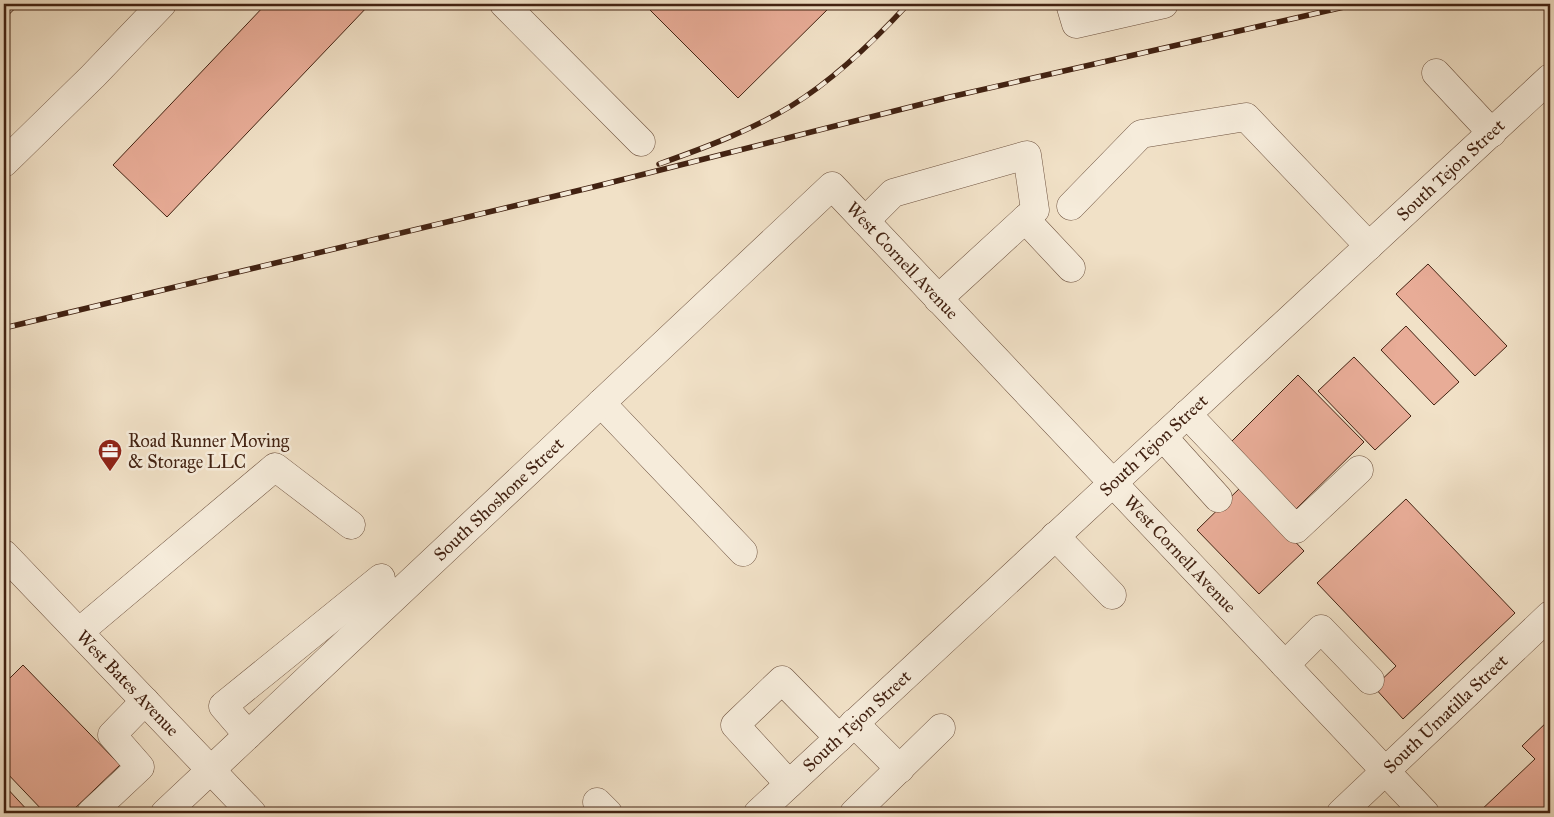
<svg xmlns="http://www.w3.org/2000/svg" width="1554" height="817" font-family="'IM FELL Great Primer',serif">
<rect width="100%" height="100%" fill="#f1e1c7"/>
<filter id="stains"><feTurbulence type="fractalNoise" baseFrequency=".004" numOctaves="4"/><feColorMatrix values="0 0 0 0 .2 0 0 0 0 .09 0 0 0 0 .02 0 0 0 .5 -.17"/></filter>
<radialGradient id="worn" r=".72"><stop offset=".6" stop-color="#630" stop-opacity="0"/><stop offset="1" stop-color="#630" stop-opacity=".3"/></radialGradient>
<path fill="#e8ac97" stroke="#422212" d="M266 4H370L167 217 113 165Z
M644 4H833L738 98Z
M1428 264 1507 346 1475 376 1396 294Z
M1406 326 1459 382 1434 405 1381 350Z
M1354 357 1411 416 1375 450 1318 391Z
M1298 375 1364 442 1296 509 1230 443Z
M1242 486 1304 551 1259 594 1197 530Z
M1406 499 1515 613 1403 719 1374 687 1396 666 1317 583Z
M23 665 120 765 70 813H45L4 770V684Z
M1550 719V813H1478L1535 759 1522 746Z
M4 785 30 813H4Z"/>
<g fill="none" stroke-linecap="round" stroke-linejoin="round">
<defs>
<g id="minor">
<path d="M504 4 641 142"/>
<path d="M1070 4 1076 24 1164 4"/>
<path d="M1436 73 1492 133"/>
<path d="M4 163 93 76 162 4"/>
<path d="M1071 206 1141 134 1246 117 1369 246"/>
<path d="M1025 219 1071 268"/>
<path d="M865 221 893 193 1027 155 1035 210 938 299"/>
<path d="M601 403 743 552"/>
<path d="M1187 414 1296 529 1359 470"/>
<path d="M1163 437 1218 498"/>
<path d="M1055 536 1112 595"/>
<path id="s1" d="M4 554 252 813"/>
<path d="M79 632 275 467 351 525"/>
<path d="M1285 665 1321 629 1370 680"/>
<path d="M854 723 900 769"/>
<path d="M248 735 223 706 381 578"/>
<path d="M789 784 735 725 782 680 839 738"/>
<path d="M597 802 608 813"/>
<path d="M91 813 140 767 112 735 145 701"/>
<path id="s2" d="M165 813 832 186 1425 813"/>
<path id="s3" d="M758 813 1113 483 1550 78"/>
<path d="M854 813 941 728"/>
<path id="s4" d="M1341 813 1550 615"/>
</g>
</defs>
<use href="#minor" stroke="#6e523f" stroke-width="29"/>
<use href="#minor" stroke="#f6ecdb" stroke-width="28"/>
<defs>
<path id="rail" d="M4 16 16 4
M659 164C704 148 750 131 791 106 835 79 873 42 908 4
M4 328 593 187 950 97 1357 4"/>
</defs>
<use href="#rail" stroke="#422212" stroke-width="5.5"/>
<use href="#rail" stroke="#f6ecdb" stroke-width="4" stroke-dasharray="11" stroke-linecap="butt"/>
</g>
<defs>
<symbol id="office-pin" viewBox="-11 -11 22 30"><path d="M0 17L-7.5 6A9.5 9.5 0 1 1 7.5 6Z" fill="#8f2418" stroke="#f6ecdb"/><path d="M-6-3h4V-5.5h4V-3h4V5H-6ZM-1-4.5V-3h2v-1.5ZM-6 0V1H6V0Z" fill="#fff"/></symbol>
</defs>
<g fill-rule="evenodd">
<use href="#office-pin" x="96" y="437" width="28" height="38"/>
</g>
<g text-anchor="middle" stroke-width="5" stroke-linejoin="round" paint-order="stroke">
<g font-size="18" fill="#422212" stroke="#f6ecdb">
<text dy="6" stroke="none"><textPath href="#s3" startOffset="945">South Tejon Street</textPath></text>
<text dy="6" stroke="none"><textPath href="#s2" startOffset="1018">West Cornell Avenue</textPath></text>
<text dy="6" stroke="none"><textPath href="#s3" startOffset="540">South Tejon Street</textPath></text>
<text dy="6" stroke="none"><textPath href="#s2" startOffset="458">South Shoshone Street</textPath></text>
<text dy="6" stroke="none"><textPath href="#s2" startOffset="1422">West Cornell Avenue</textPath></text>
<text dy="6" stroke="none"><textPath href="#s1" startOffset="179">West Bates Avenue</textPath></text>
<text dy="6" stroke="none"><textPath href="#s4" startOffset="144">South Umatilla Street</textPath></text>
<text dy="6" stroke="none"><textPath href="#s3" startOffset="135">South Tejon Street</textPath></text>
</g>
<g font-size="18" fill="#422212" stroke="#f6ecdb" text-anchor="start">
<text x="128" y="447">Road Runner Moving<tspan x="128" dy="21">&amp; Storage LLC</tspan></text>
</g>
</g>
<rect width="1554" height="817" fill="none" stroke="#f1e1c7" stroke-width="20"/>
<rect x="5" y="5" width="1544" height="807" fill="none" stroke="#422212" stroke-width="2.5"/>
<rect x="10" y="10" width="1534" height="797" fill="none" stroke="#422212"/>
<rect width="100%" height="100%" filter="url(#stains)"/>
<rect width="100%" height="100%" fill="url(#worn)"/>
</svg>
